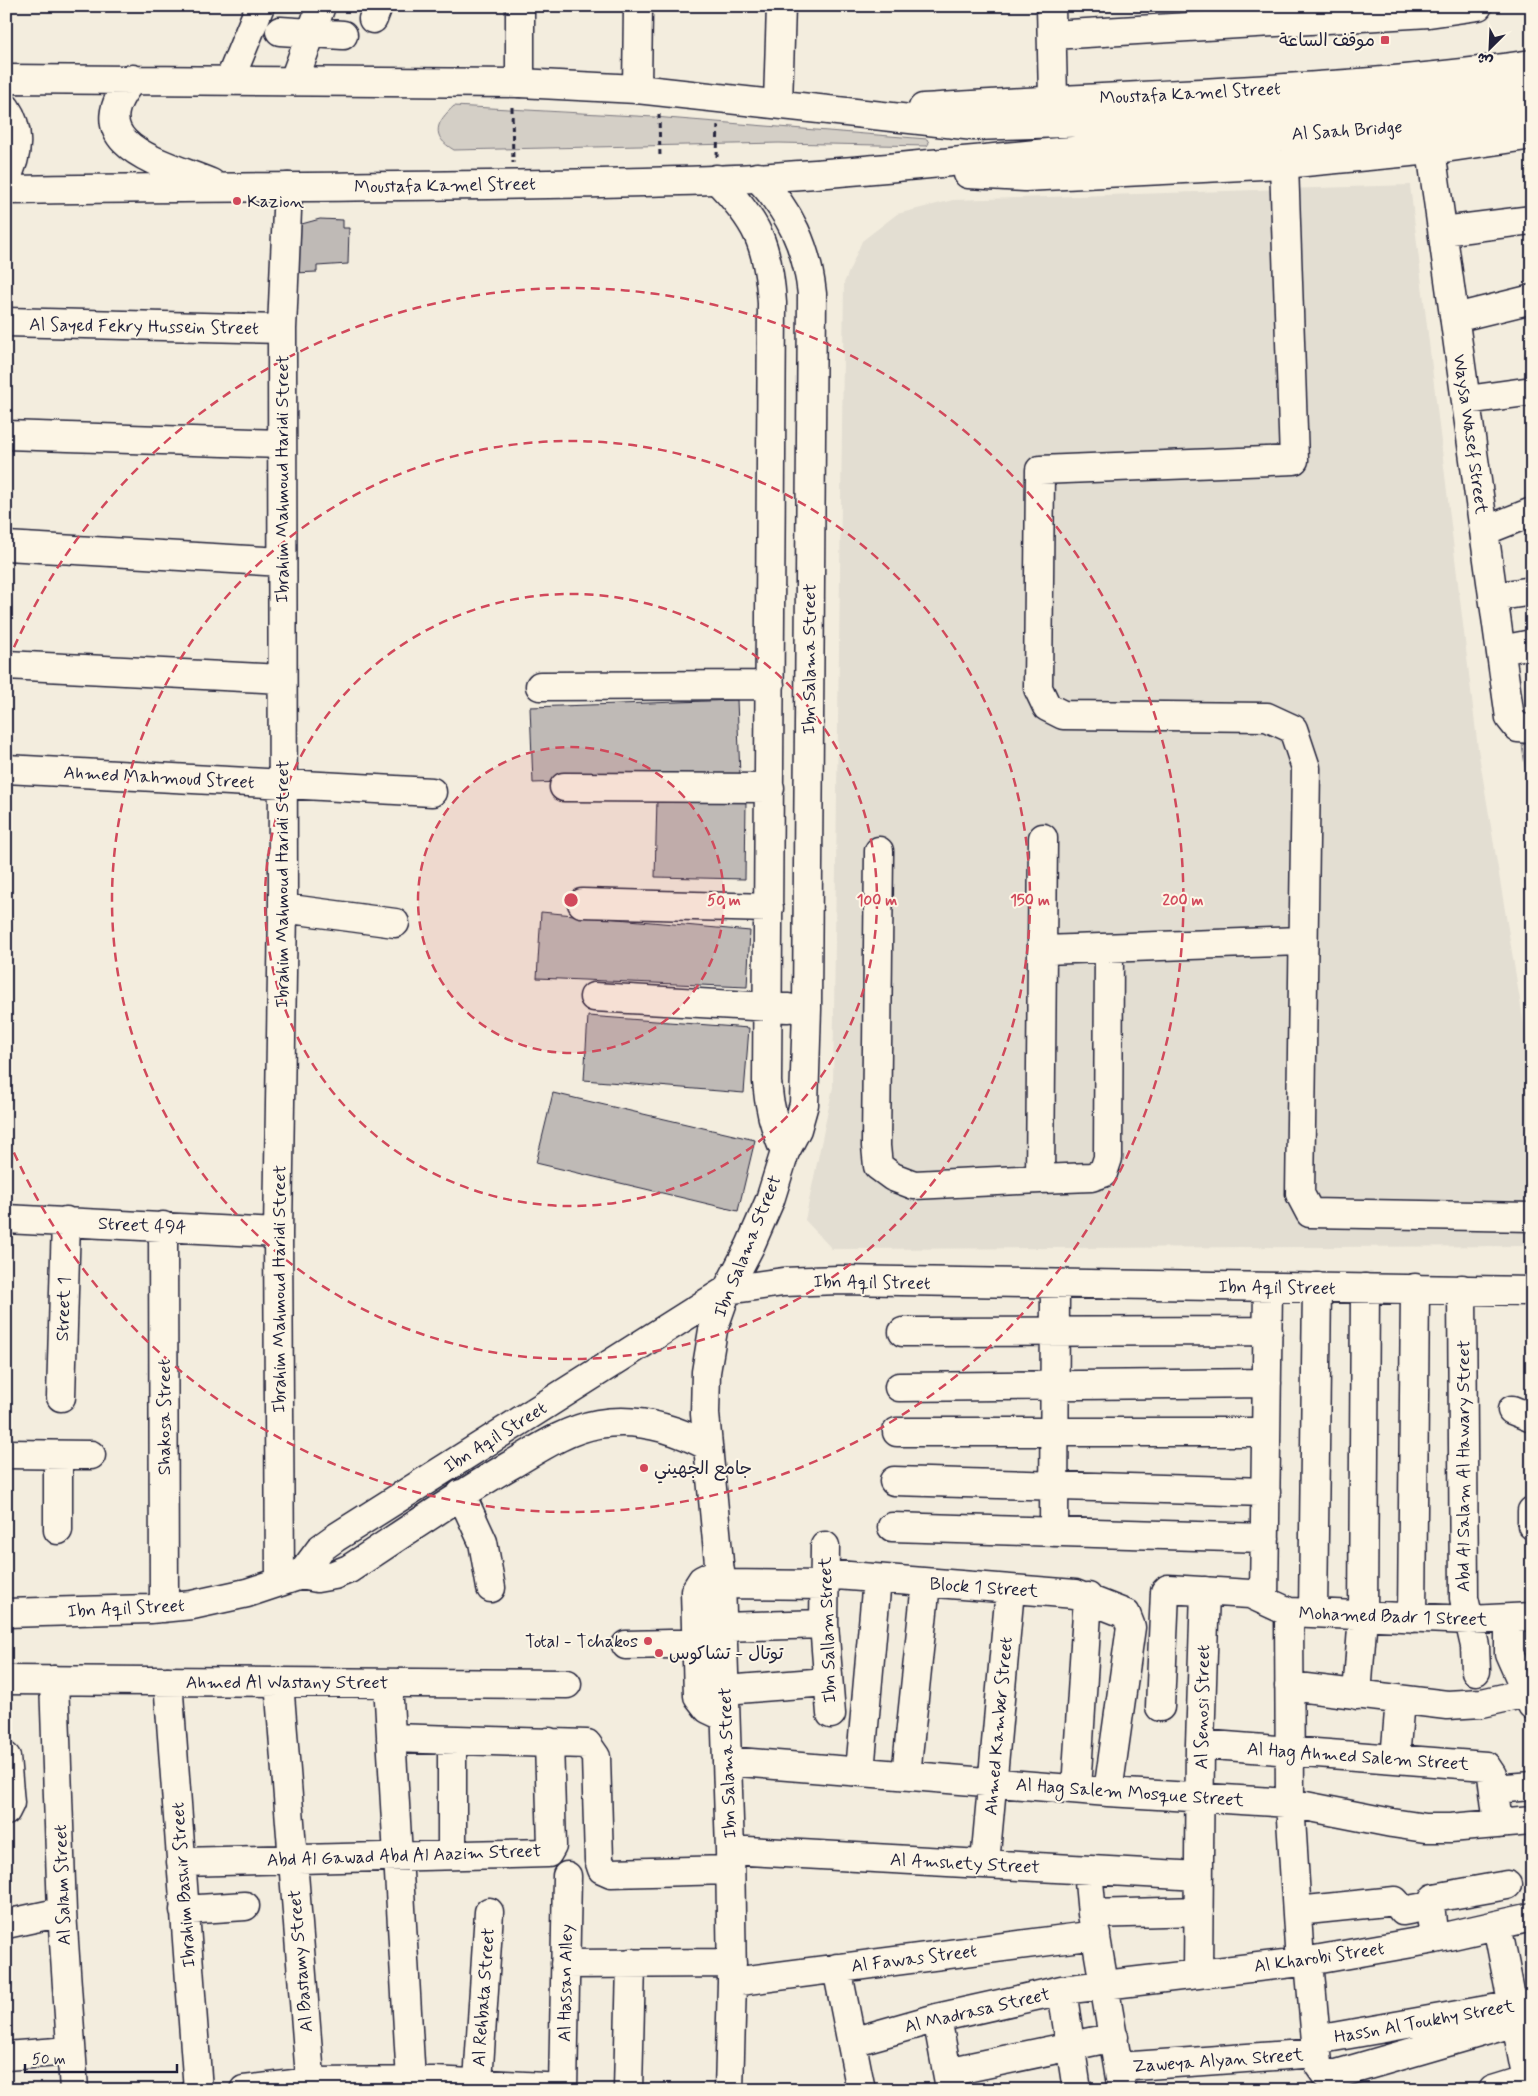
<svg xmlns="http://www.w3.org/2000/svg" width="1538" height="2096" font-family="Mynerve,'Playpen Sans Arabic',sans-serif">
<rect width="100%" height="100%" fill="#f3edde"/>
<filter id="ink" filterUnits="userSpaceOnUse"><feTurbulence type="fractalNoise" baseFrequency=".02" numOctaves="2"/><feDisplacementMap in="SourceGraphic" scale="10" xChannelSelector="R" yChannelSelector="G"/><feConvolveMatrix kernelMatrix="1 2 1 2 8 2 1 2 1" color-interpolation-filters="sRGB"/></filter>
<g filter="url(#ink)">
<path fill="#e3ded2" d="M1410 185 1478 749 1532 1072V1246L832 1249 805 1220 833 1087 844 283 862 241 897 214 953 200Z"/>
<path fill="#d4cfc6" stroke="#7b7880" d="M454 106 654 117 927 139 929 143 927 146 779 143 454 150C430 136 436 122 454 106Z
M1532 742V815L1522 745Z"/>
<path fill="#bfbab6" stroke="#22223b" d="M320 219 343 220V228H349L348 264 317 266V272L294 273 298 225Z
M737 700 740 776 533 783 530 707Z
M657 799 746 801 745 879 655 877Z
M541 912 750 931 747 987 537 978Z
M588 1016 749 1028 744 1093 584 1080Z
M553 1093 755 1140 738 1211 536 1163Z"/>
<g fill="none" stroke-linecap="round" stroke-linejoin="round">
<defs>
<path id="minor" d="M1051 6 1053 99
M373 19 378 6
M280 31 343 35
M1052 35 1429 13 1478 6
M230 79 260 6
M294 80 321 6
M520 83V6
M637 89 638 6
M778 103 781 6
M1431 150 1510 718 1518 728 1532 729
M1284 164 1294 460 1040 470 1038 688 1047 707 1063 715 1267 717 1293 729 1306 768 1300 1194 1310 1213 1532 1217
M716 179C758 222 768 244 772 303L767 1082C769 1108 774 1128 785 1152
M1443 231 1532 220
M1455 318 1532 299
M6 322 282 329
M1467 400 1532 391
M6 435 282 444
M1484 531 1532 512
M6 546 282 562
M1493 597 1532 591
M1501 650 1532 644
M6 665 282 679
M540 686 770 685
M6 769 432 792
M564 787 770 788
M879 851 876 1146 878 1166 893 1177 914 1185 1040 1179 1043 838
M582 903 769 908
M283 908 395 923
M1044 950 1303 941
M594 997 788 1008
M1040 1179 1091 1177 1103 1173 1108 1158 1109 948
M6 1219 278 1233
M163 1226 164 1608
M1462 1289 1464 1598 1475 1646 1476 1671
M903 1332 1268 1331
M899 1387 1267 1383
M61 1397 66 1221
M1512 1410 1532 1418
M897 1432H1266
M6 1454 91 1455
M58 1455V1530
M894 1481 1266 1492
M461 1494 483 1542 491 1588
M1532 1511V1525
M892 1527 1265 1538
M1054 1532 1055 1284
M825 1546 824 1624 831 1714
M720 1571 702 1580 695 1591 698 1696 708 1709 725 1717
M824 1574 1075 1594 1126 1614 1131 1627 1108 1792
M301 1575 321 1548 335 1538 727 1290 783 1282 839 1280 1532 1291
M280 1582 278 1233 283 908 282 329 288 187
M721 1584 824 1585
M1264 1599 1268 1287
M1289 1612 1290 1803 1300 1962
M6 1613 150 1609 192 1605 247 1593 301 1575 317 1578 334 1575 349 1569C402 1534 454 1498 509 1466 538 1449 565 1430 598 1424 637 1417 674 1428 708 1446
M1313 1613 1317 1287
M1412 1618 1415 1288
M1509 1619V1653L1532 1705
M723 1627 824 1624
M626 1645 715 1643
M6 1680 567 1684
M54 1680 62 1912 74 2090
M168 1681 198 2090
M279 1682 311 2090
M388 1683 411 2081
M1289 1686 1447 1705 1482 1703 1526 1693
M725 1690 827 1682
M1357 1695 1363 1615 1365 1288
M1160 1707 1165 1592 1168 1589 1250 1594 1289 1612 1469 1620 1532 1617
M391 1738 587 1744 596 1757 599 1860 602 1869 611 1873 730 1870
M1200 1744 1486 1766 1492 1775 1498 1824
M6 1757 10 1803 6 1811
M1395 1759 1400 1700
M727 1761 1108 1792 1290 1803 1392 1823 1425 1828H1450L1532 1821
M860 1771 877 1579
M906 1775 926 1583
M1076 1789 1088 1597
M1494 1789 1532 1786
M730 1850 1199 1876
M452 1855V1740
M181 1862 548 1853 552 1846 549 1742
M985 1863 1010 1590
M1088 1871 1092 1914 1122 2090
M184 1910 245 1906
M1297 1911 1395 1901 1403 1911 1430 1906
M1092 1914 1199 1911
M1432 1923 1430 1906 1434 1898 1507 1885
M6 1924 62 1912
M1497 1925 1529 2090
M1309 1961 1318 2064 1325 2074H1337L1516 2022
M565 1964 732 1963
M837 1968 861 2090
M1198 1972 1200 1744 1205 1591
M732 1982 1096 1935
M1062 1990 1077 2090
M937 2018 950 2088
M1316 2040 1532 2002
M852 2042 937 2018 1062 1990 1309 1961 1435 1939 1532 1917
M6 2056 70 2051
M1119 2067 1317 2053
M947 2072 1114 2037
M478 2082 489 1912
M244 2090 310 2082 434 2081 563 2088
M563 2090 567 1876
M628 2090 631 1963
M729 2090 732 1982 730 1850 721 1584 705 1414 706 1372 713 1330 727 1290 750 1246 770 1200 785 1152 797 1129 804 1104 807 1009 812 294C807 247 790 211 757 177
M1493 2090 1532 2078"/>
<path id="major" d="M6 79 520 83 637 89 974 126 1093 122 1323 108 1532 84
M133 79C76 145 163 163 211 183
M6 108C21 130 18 156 6 178
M923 108C1126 94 1330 93 1532 64
M968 174 1025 177 1284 164 1431 150 1532 135
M6 190C242 186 478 188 713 180 841 175 968 159 1096 149 1241 138 1388 132 1532 109"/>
</defs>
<use href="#minor" stroke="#22223b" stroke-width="31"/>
<use href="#major" stroke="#22223b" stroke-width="31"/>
<path stroke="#22223b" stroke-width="3" stroke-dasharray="5 4" stroke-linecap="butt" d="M512 107 513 163
M659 114 660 158
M717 157 718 121"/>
<use href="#minor" stroke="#fcf5e5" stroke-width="28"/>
<use href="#major" stroke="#fcf5e5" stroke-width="28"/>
</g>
</g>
<circle cx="571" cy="900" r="153" fill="#d1495b" fill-opacity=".12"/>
<g fill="none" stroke="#d1495b" stroke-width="2.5" stroke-dasharray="9 6">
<circle cx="571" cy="900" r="153"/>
<circle cx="571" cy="900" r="306"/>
<circle cx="571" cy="900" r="459"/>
<path d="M8 661A612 612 0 1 1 8 1139"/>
</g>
<g fill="#d1495b" stroke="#fcf5e5" stroke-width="2">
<rect x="1380" y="35" width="10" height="10" rx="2.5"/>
<circle cx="237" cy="201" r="5"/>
<circle cx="644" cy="1468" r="5"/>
<circle cx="648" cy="1641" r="5"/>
<circle cx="659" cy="1653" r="5"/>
</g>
<g text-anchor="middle" stroke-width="4" stroke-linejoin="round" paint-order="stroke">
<g font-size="18" fill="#22223b" stroke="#fcf5e5" text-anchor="start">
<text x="1375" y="46" text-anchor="end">موقف الساعة</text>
<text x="247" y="207">Kazion</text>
<text x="654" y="1474">جامع الجهيني</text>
<text x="638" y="1647" text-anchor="end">Total - Tchakos</text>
<text x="669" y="1659">توتال - تشاكوس</text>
</g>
<g font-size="18" fill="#22223b" stroke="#fcf5e5">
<text transform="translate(1190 93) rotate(-3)" y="6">Moustafa Kamel Street</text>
<text transform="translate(1347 130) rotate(-4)" y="6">Al Saah Bridge</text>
<text transform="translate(445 185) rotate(-1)" y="6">Moustafa Kamel Street</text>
<text transform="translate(144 326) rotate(1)" y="6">Al Sayed Fekry Hussein Street</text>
<text transform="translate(1471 434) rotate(82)" y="6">Waysa Wasef Street</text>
<text transform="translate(282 479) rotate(-90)" y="6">Ibrahim Mahmoud Haridi Street</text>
<text transform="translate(809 659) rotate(-90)" y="6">Ibn Salama Street</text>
<text transform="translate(159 777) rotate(3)" y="6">Ahmed Mahmoud Street</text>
<text transform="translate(282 884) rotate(-90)" y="6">Ibrahim Mahmoud Haridi Street</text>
<text transform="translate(142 1225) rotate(3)" y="6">Street 494</text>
<text transform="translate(747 1246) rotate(-68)" y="6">Ibn Salama Street</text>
<text transform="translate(872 1282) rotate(1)" y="6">Ibn Aqil Street</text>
<text transform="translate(1277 1287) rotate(1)" y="6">Ibn Aqil Street</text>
<text transform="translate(279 1289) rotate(-90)" y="6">Ibrahim Mahmoud Haridi Street</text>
<text transform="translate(63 1309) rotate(-88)" y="6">Street 1</text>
<text transform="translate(164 1417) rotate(-90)" y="6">Shakosa Street</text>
<text transform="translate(495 1437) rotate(-32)" y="6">Ibn Aqil Street</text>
<text transform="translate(1463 1466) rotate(-90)" y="6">Abd Al Salam Al Hawary Street</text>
<text transform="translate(984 1587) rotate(4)" y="6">Block 1 Street</text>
<text transform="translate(126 1608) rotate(-3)" y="6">Ibn Aqil Street</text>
<text transform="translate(1393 1616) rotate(2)" y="6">Mohamed Badr 1 Street</text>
<text transform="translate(827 1630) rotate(-92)" y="6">Ibn Sallam Street</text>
<text x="287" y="1688">Ahmed Al Wastany Street</text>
<text transform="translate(1202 1707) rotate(-89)" y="6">Al Senosi Street</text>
<text transform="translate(998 1726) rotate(-85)" y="6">Ahmed Kamber Street</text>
<text transform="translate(1358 1756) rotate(4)" y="6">Al Hag Ahmed Salem Street</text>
<text transform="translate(727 1763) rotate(-92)" y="6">Ibn Salama Street</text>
<text transform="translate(1130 1792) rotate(4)" y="6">Al Hag Salem Mosque Street</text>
<text transform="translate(404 1855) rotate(-2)" y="6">Abd Al Gawad Abd Al Aazim Street</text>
<text transform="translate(965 1863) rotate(3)" y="6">Al Amshety Street</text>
<text transform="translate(62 1885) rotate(-92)" y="6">Al Salam Street</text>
<text transform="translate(183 1885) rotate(-94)" y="6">Ibrahim Bashir Street</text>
<text transform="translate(1319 1957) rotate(-8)" y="6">Al Kharobi Street</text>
<text transform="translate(914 1958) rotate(-7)" y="6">Al Fawas Street</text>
<text transform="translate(300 1961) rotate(-95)" y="6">Al Bastamy Street</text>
<text transform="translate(565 1983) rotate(-89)" y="6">Al Hassan Alley</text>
<text transform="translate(483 1997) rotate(-86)" y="6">Al Rehbata Street</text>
<text transform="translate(977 2010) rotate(-13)" y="6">Al Madrasa Street</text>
<text transform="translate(1424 2021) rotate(-10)" y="6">Hassn Al Toukhy Street</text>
<text transform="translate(1218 2060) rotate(-4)" y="6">Zaweya Alyan Street</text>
</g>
</g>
<circle cx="571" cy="900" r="8" fill="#d1495b" stroke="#fcf5e5" stroke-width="2.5"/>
<g font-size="15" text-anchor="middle" font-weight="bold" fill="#d1495b" stroke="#fcf5e5" stroke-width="4" stroke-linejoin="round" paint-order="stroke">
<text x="724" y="905">50 m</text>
<text x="877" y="905">100 m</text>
<text x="1030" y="905">150 m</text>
<text x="1183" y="905">200 m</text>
</g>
<rect width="1538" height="2096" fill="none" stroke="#fcf5e5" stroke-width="25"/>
<rect x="12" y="12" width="1513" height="2071" fill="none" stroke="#22223b" stroke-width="2" filter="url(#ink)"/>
<g transform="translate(1490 48) rotate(204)" stroke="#fcf5e5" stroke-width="4" paint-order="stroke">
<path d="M0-4L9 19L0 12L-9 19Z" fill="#22223b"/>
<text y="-8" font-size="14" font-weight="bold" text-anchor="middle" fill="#22223b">ش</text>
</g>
<path d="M25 2064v8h152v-8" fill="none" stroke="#22223b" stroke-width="2.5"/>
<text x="32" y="2064" font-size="15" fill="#22223b" stroke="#fcf5e5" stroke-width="4" paint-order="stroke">50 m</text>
</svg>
